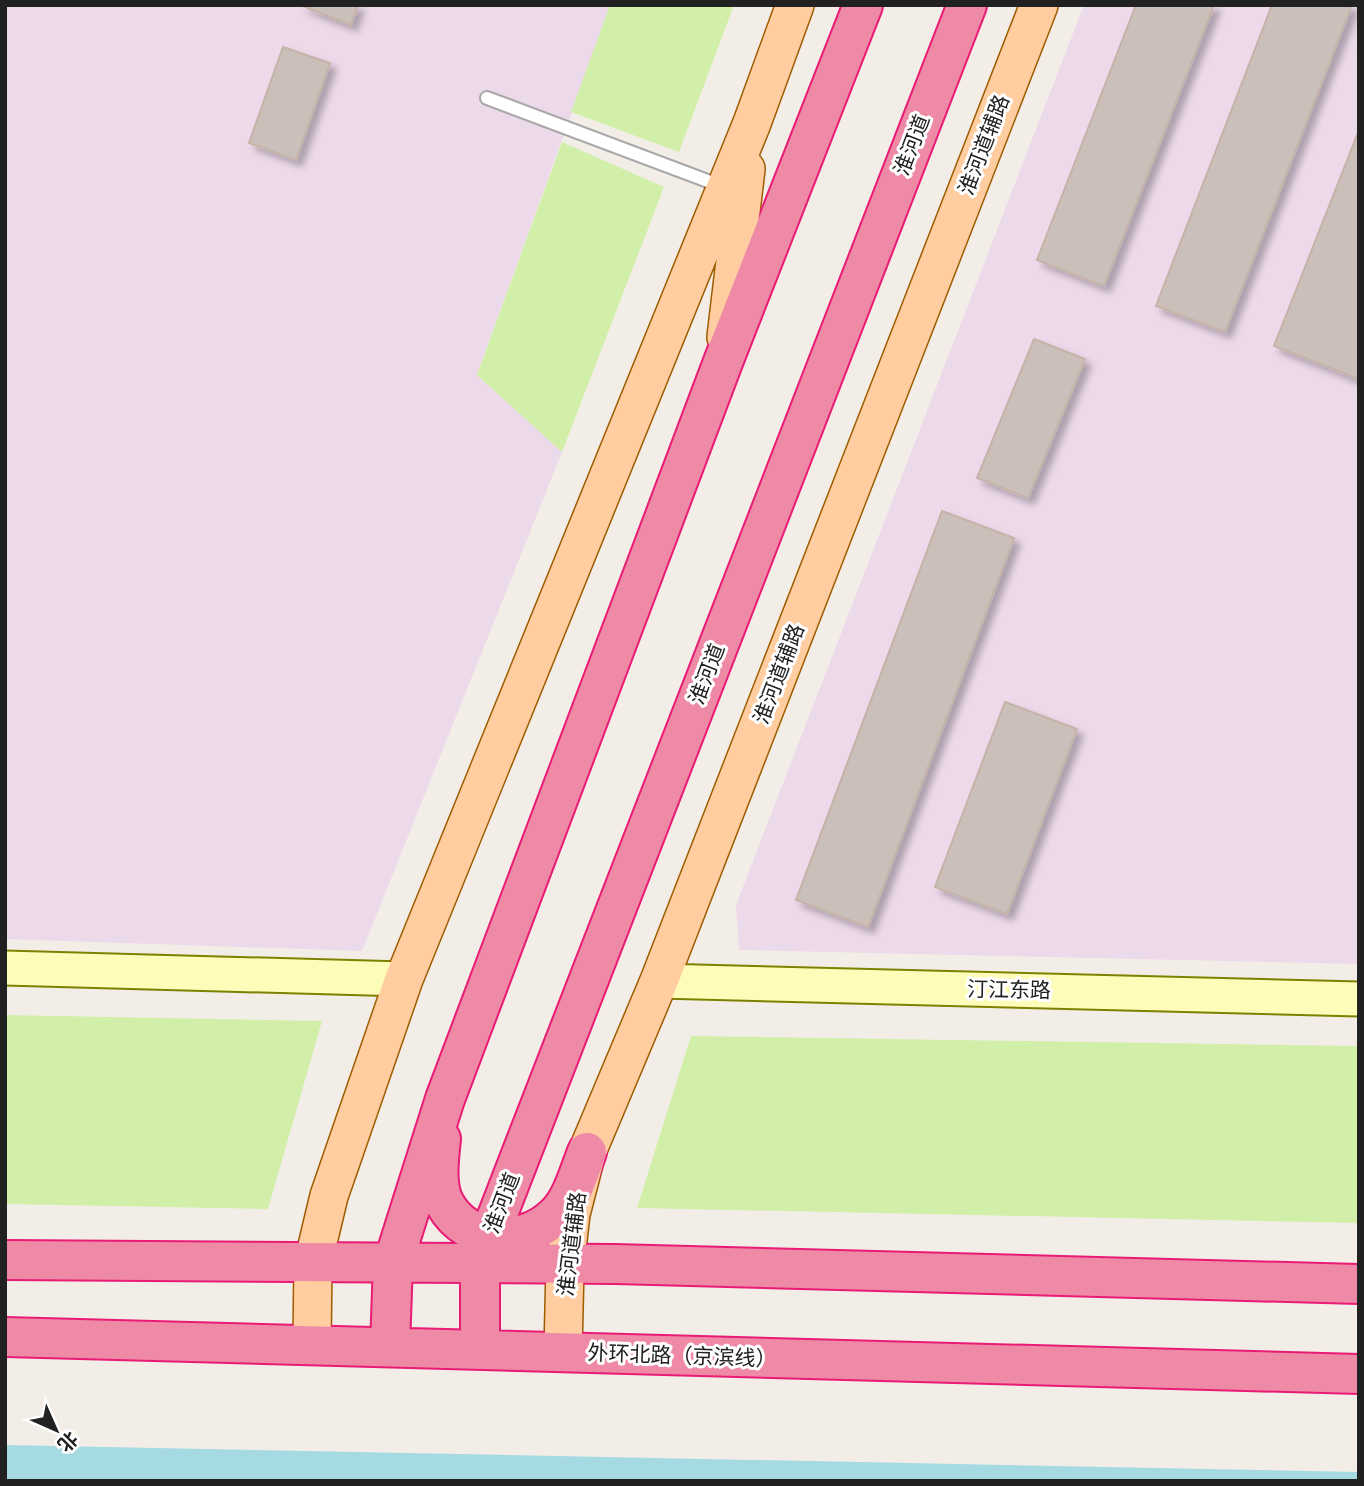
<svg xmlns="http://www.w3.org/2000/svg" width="1364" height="1486" font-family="'Noto Sans','Noto Sans SC',sans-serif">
<defs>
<filter id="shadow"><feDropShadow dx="6" dy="6" stdDeviation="3.5" flood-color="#0004"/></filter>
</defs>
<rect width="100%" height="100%" fill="#f2eee7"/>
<path fill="#ecd9ea" d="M5 5H611L477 374 562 452 362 951 5 939Z
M1084 5H1359V964L739 950 736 905Z"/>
<path fill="#d2efaa" d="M610 5H734L679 152 571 112Z
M562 142 664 187 562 452 477 375Z
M5 1015 322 1021 268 1209 5 1204Z
M691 1036 1359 1046V1223L637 1208Z"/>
<path fill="#a5dae3" d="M5 1445 1359 1472V1481H5Z"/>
<path fill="#cbbfba" stroke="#c5b2a8" stroke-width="2" filter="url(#shadow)" d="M300 5H358L351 25Z
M1136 5H1214L1104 286 1037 260Z
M1272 5H1352L1225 332 1156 306Z
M283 47 330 63 296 160 249 143Z
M1359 130V379L1274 346Z
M1034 339 1085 359 1028 498 977 478Z
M942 511 1014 538 868 927 796 900Z
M1005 702 1077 729 1007 914 935 887Z"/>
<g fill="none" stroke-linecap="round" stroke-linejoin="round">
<defs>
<path id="lane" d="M487 98 721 186"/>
<path id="secondary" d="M5 968 404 979
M659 981 1359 999"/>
<path id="primary" d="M726 337 746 169
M312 1344 313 1263 329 1196 404 979 752 123 795 5
M563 1352 565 1266 571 1214 587 1152 659 981 1039 5"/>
<path id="highway" d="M441 1139C439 1158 435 1186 445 1204 468 1245 524 1247 556 1215 572 1200 579 1172 587 1152
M5 1260 615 1264 1359 1284
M5 1337 1359 1374
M390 1346 393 1263 445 1099 723 362 863 5
M480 1349V1263L489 1237 967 5"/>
</defs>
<use href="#lane" stroke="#a8a8a8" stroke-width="16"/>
<use href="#secondary" stroke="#7e8100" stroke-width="37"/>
<use href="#primary" stroke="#9f5c00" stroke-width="40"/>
<use href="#highway" stroke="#e91b74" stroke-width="42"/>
<use href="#lane" stroke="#fff" stroke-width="12"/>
<use href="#secondary" stroke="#fefcb9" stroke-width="33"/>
<use href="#primary" stroke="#ffcda0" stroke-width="37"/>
<use href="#highway" stroke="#ee8aa6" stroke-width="38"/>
</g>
<g text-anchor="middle" stroke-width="6" stroke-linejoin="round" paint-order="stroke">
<g font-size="21" fill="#212121" stroke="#fff">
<text transform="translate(912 145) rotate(-69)" y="7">淮河道</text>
<text transform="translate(984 145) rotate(-69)" y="7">淮河道辅路</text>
<text transform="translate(707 674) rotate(-69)" y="7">淮河道</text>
<text transform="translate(779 674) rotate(-69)" y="7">淮河道辅路</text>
<text transform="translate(1009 990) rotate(1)" y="7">汀江东路</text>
<text transform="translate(502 1203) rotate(-69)" y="7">淮河道</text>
<text transform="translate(572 1244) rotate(-83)" y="7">淮河道辅路</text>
<text transform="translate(682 1356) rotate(2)" y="7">外环北路（京滨线）</text>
</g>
</g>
<rect width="1364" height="1486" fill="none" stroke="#212121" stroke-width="14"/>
<g transform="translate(56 1430) rotate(135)" stroke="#ffffff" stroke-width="5" paint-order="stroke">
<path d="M0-5L12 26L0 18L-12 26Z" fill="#212121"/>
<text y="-10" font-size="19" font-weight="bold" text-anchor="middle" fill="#212121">北</text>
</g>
</svg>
